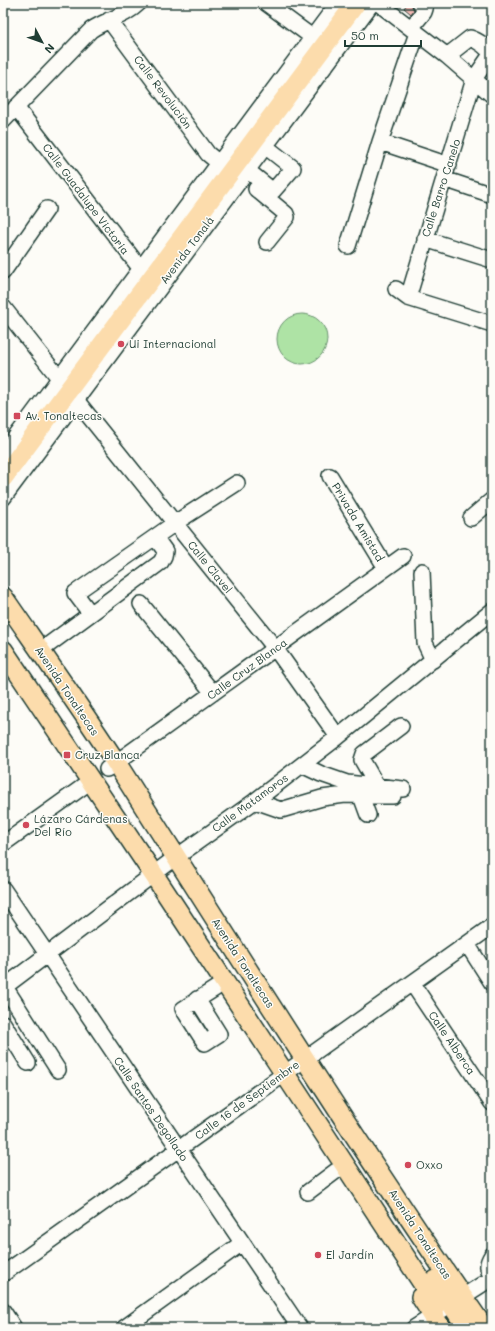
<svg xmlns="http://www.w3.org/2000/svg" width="495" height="1331" font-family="Mali,sans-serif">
<rect width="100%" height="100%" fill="#fdfcf7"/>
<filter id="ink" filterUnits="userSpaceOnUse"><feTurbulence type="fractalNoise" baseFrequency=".025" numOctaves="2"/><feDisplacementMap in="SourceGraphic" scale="8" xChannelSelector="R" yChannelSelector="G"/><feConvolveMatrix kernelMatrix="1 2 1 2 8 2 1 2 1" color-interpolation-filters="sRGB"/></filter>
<g filter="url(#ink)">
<path fill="#aee3a5" stroke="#66906c" d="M277 339a25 25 0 1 1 50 0a25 25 0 1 1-50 0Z"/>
<path fill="#f4b8b3" stroke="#1f3d34" d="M408 3H411L414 10 411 14 404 8Z"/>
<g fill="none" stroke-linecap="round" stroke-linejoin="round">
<defs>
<path id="minor" d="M266 3 312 37
M378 3 447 56 492 95
M109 20 208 154 219 163
M411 28 424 12 425 9 420 3
M16 107 147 277
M3 121 91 30C107 19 125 17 139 3
M380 142 449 165
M247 170 273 191 293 168 265 146
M444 179 492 195
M256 189 286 214 287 217 267 242
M425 239 492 260
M348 246 380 142 417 33
M3 272 47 209
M396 289 408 298 492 324
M408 298 474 79 490 56C490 48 477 40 470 38L447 56
M3 307 59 378
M76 400 275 648 338 737
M3 454 338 3
M330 476 386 568
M3 498 372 3
M471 518 492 500
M422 571 425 643 433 660
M141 604 213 693
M90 613 75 593 175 523 237 483
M40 651 161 562 164 556 165 551 155 537
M302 765 321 774 347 783 403 789
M107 769 403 556
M377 786 362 760 364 754 401 726
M361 796 368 815
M255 801 281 810 322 798 345 795 393 796
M3 844 91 781
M3 889 300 1328
M467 944 492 983
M412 983 492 1103
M5 987 58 1070
M3 988 175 858 255 801 338 737 492 611
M197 999 219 1034 205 1043 183 1009 216 988
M3 1023 28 1063
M308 1192 336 1171
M492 1255C486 1264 487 1269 492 1277
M3 1274 492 926
M3 1311 14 1328
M124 1328 242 1243
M414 1328 492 1278"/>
<path id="major" d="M3 478 356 3
M3 597C41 652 80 707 117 764 237 953 356 1143 484 1328
M3 650 154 875 437 1305
M436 1280 467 1328
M421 1297 441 1328"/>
</defs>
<use href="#minor" stroke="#1f3d34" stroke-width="18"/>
<use href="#major" stroke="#1f3d34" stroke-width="22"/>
<use href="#minor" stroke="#fdfcf7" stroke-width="15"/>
<use href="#major" stroke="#fcdcac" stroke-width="19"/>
</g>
</g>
<g fill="#d1495b" stroke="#fdfcf7" stroke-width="1.5">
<circle cx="121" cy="344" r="4"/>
<rect x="13" y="412" width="8" height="8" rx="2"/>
<rect x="63" y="751" width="8" height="8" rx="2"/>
<circle cx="26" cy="825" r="4"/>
<circle cx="408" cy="1165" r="4"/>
<circle cx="318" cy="1255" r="4"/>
</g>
<g text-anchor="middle" stroke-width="3" stroke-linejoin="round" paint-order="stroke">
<g font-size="11" fill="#1f3d34" stroke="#fdfcf7">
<text transform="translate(163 92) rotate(53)" y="4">Calle Revolución</text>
<text transform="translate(441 188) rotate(-72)" y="4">Calle Barro Canelo</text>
<text transform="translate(86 199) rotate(53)" y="4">Calle Guadalupe Victoria</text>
<text transform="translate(187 250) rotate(-53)" y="4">Avenida Tonalá</text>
<text transform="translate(358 522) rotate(59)" y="4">Privada Amistad</text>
<text transform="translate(210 567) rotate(51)" y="4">Calle Clavel</text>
<text transform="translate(247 669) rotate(-36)" y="4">Calle Cruz Blanca</text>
<text transform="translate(67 691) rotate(56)" y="4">Avenida Tonaltecas</text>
<text transform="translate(250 803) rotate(-36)" y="4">Calle Matamoros</text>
<text transform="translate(243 963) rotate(57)" y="4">Avenida Tonaltecas</text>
<text transform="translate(452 1043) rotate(56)" y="4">Calle Alberca</text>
<text transform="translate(247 1100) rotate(-36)" y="4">Calle 16 de Septiembre</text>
<text transform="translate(151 1109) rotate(56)" y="4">Calle Santos Degollado</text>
<text transform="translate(420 1234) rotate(57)" y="4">Avenida Tonaltecas</text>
</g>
<g font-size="11" fill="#1f3d34" stroke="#fdfcf7" text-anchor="start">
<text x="129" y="348">Ui Internacional</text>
<text x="25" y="420">Av. Tonaltecas</text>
<text x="75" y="759">Cruz Blanca</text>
<text x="34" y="823">Lázaro Cárdenas<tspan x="34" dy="13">Del Río</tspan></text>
<text x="416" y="1169">Oxxo</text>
<text x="326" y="1259">El Jardín</text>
</g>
</g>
<rect width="495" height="1331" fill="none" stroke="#fdfcf7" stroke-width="16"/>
<rect x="8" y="8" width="479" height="1315" fill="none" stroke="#1f3d34" stroke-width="1.5" filter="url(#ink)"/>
<g transform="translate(42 42) rotate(131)" stroke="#fdfcf7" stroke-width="3" paint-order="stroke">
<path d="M0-3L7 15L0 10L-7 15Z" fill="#1f3d34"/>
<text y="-6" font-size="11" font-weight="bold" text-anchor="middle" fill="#1f3d34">N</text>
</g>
<path d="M345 40v6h76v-6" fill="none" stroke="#1f3d34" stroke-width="2"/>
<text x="351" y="40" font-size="12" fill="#1f3d34" stroke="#fdfcf7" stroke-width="3" paint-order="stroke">50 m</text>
</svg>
